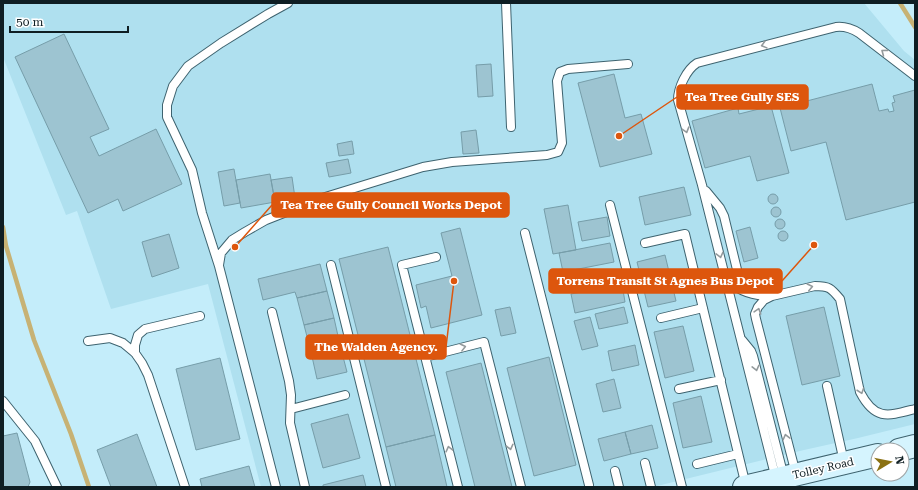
<svg xmlns="http://www.w3.org/2000/svg" width="918" height="490" font-family="'Roboto Serif',serif">
<rect width="100%" height="100%" fill="#c4edfa"/>
<path fill="#afe0ef" d="M3 3H864L904 51 915 60V424L858 438 804 450 653 487H261L208 284 111 309 77 211 66 215 3 57Z"/>
<g fill="none" stroke-linecap="round" stroke-linejoin="round">
<path stroke="#c7b274" stroke-width="4.5" d="M900 3 915 27
M3 227 6 246 34 340 71 434 89 487"/>
</g>
<path fill="#9dc4d1" stroke="#769da9" d="M64 34 109 129 90 137 99 156 156 129 182 184 123 211 118 199 88 213 15 57Z
M491 64 493 96 478 97 476 65Z
M614 74 625 118 641 114 652 154 600 167 578 83Z
M872 84 879 111 888 109 889 112 894 111 892 103 895 102 893 96 915 90V202L846 220 826 142 791 151 780 108Z
M771 106 789 173 757 181 750 156 705 168 692 121 738 108 739 114Z
M476 130 479 153 463 154 461 132Z
M352 141 354 154 339 156 337 144Z
M348 159 351 173 329 177 326 163Z
M234 169 240 203 224 206 218 172Z
M270 174 275 202 241 208 236 180Z
M292 177 295 198 275 202 271 180Z
M684 187 691 215 645 225 639 197Z
M768 199a5 5 0 1 1 10 0a5 5 0 1 1-10 0Z
M568 205 576 250 553 254 544 209Z
M771 212a5 5 0 1 1 10 0a5 5 0 1 1-10 0Z
M607 217 610 236 582 241 578 222Z
M775 224a5 5 0 1 1 10 0a5 5 0 1 1-10 0Z
M750 227 758 258 744 262 736 231Z
M460 228 482 315 431 328 426 306 421 308 416 285 452 276 441 233Z
M778 236a5 5 0 1 1 10 0a5 5 0 1 1-10 0Z
M169 234 179 268 152 277 142 242Z
M610 243 614 262 563 272 559 253Z
M388 247 435 435 386 447 339 259Z
M665 255 676 301 648 307 637 262Z
M320 264 327 291 297 298 295 292 263 300 258 279Z
M622 284 625 302 575 313 571 294Z
M327 291 334 318 304 325 297 298Z
M510 307 516 333 501 336 495 310Z
M624 307 628 323 599 329 595 314Z
M824 307 840 376 802 385 786 316Z
M590 317 598 346 582 350 574 321Z
M334 318 340 345 311 352 304 325Z
M683 326 694 371 665 378 654 332Z
M340 345 347 372 317 379 311 352Z
M635 345 639 365 612 371 608 351Z
M549 357 576 465 534 476 507 368Z
M220 358 240 439 196 450 176 369Z
M481 363 512 487H475L446 372Z
M614 379 621 408 603 412 596 384Z
M701 396 712 442 683 448 673 403Z
M348 414 360 458 323 468 311 424Z
M652 425 658 448 631 454 625 432Z
M625 432 631 454 604 461 598 439Z
M17 433 30 482 28 487H3V436Z
M137 434 157 487H111L97 450Z
M435 435 447 487H396L386 447Z
M249 466 255 487H202L200 479Z
M363 475 366 487H323V485Z"/>
<g fill="none" stroke-linecap="round" stroke-linejoin="round">
<defs>
<path id="lane" d="M506 3 511 127
M706 191 720 208 724 216 741 286 745 291
M610 205 682 487
M525 233 589 485
M645 243 685 234 746 486
M436 257 402 265 458 487
M219 265 221 253 232 240 245 232 266 220 322 198 423 167 452 162 547 155 558 152 562 143 557 81 560 72 568 69 628 64
M331 265 386 487
M726 278C737 291 754 296 771 296
M272 312 289 381 291 395 290 423 305 487
M661 318 703 308
M742 340 751 351 753 356 784 477
M88 341 110 338 123 343 135 353 142 363 148 375 185 487
M135 353V345L138 335 145 329 200 316
M425 357 484 342 521 487
M827 386 844 462
M679 389 721 380
M3 401 35 441 57 487
M291 409 345 395
M645 463 651 487
M697 464 738 454
M615 471 619 487
M796 474 756 319 755 314 758 307 764 300 772 296 815 286C829 286 831 288 840 299L860 392C875 421 888 416 915 409
M776 479 702 185 678 100C678 88 686 70 697 63L836 27C845 26 851 28 859 33L915 76
M276 487 219 266 202 213 192 170 167 117V105L173 86 188 66 221 43 268 14 288 3"/>
<path id="secondary" d="M899 450 915 446
M744 487 878 455"/>
</defs>
<use href="#lane" stroke="#3e636f" stroke-width="10"/>
<use href="#secondary" stroke="#3e636f" stroke-width="24"/>
<use href="#lane" stroke="#fff" stroke-width="8"/>
<use href="#secondary" stroke="#d5f4fe" stroke-width="22"/>
</g>
<defs><path id="oneway-chevron" d="M-2-3.5L2.5 0L-2 3.5" fill="none" stroke-width="1.6" stroke-linecap="round" stroke-linejoin="round"/></defs>
<g stroke="#939a9c">
<use href="#oneway-chevron" transform="translate(764 45) rotate(165)"/>
<use href="#oneway-chevron" transform="translate(884 52) rotate(-143)"/>
<use href="#oneway-chevron" transform="translate(686 130) rotate(74)"/>
<use href="#oneway-chevron" transform="translate(720 255) rotate(76)"/>
<use href="#oneway-chevron" transform="translate(810 287) rotate(-12)"/>
<use href="#oneway-chevron" transform="translate(758 311) rotate(-72)"/>
<use href="#oneway-chevron" transform="translate(463 347) rotate(-14)"/>
<use href="#oneway-chevron" transform="translate(756 368) rotate(76)"/>
<use href="#oneway-chevron" transform="translate(861 391) rotate(71)"/>
<use href="#oneway-chevron" transform="translate(786 437) rotate(-104)"/>
<use href="#oneway-chevron" transform="translate(510 447) rotate(76)"/>
<use href="#oneway-chevron" transform="translate(449 449) rotate(-104)"/>
</g>
<g text-anchor="middle" stroke-width="3" stroke-linejoin="round" paint-order="stroke">
<g font-size="11" fill="#0f1e23" stroke="#fff">
<text transform="translate(823 468) rotate(-13)" y="4">Tolley Road</text>
</g>
</g>
<path fill="none" stroke="#dd560d" stroke-width="1.5" d="M619 136L677 97M235 247L272 205M814 245L782 281M454 281L446 347"/>
<g fill="#dd560d" stroke="#fff" stroke-width="1.5">
<circle cx="619" cy="136" r="4"/>
<circle cx="235" cy="247" r="4"/>
<circle cx="814" cy="245" r="4"/>
<circle cx="454" cy="281" r="4"/>
</g>
<g fill="#dd560d" stroke="#dd560d" stroke-width="1.5">
<rect x="677" y="85" width="131" height="24" rx="4"/>
<rect x="272" y="193" width="237" height="24" rx="4"/>
<rect x="549" y="269" width="233" height="24" rx="4"/>
<rect x="306" y="335" width="140" height="24" rx="4"/>
</g>
<g font-size="12" text-anchor="middle" font-weight="bold" fill="#fff">
<text x="742" y="101">Tea Tree Gully SES</text>
<text x="391" y="209">Tea Tree Gully Council Works Depot</text>
<text x="665" y="285">Torrens Transit St Agnes Bus Depot</text>
<text x="376" y="351">The Walden Agency.</text>
</g>
<rect width="918" height="490" fill="none" stroke="#0f1e23" stroke-width="8"/>
<g transform="translate(890 462) rotate(80)"><circle r="19" fill="#ffffff" stroke="#9fa5a7"/>
<path d="M0-3L7 15L0 10L-7 15Z" fill="#8b7113"/>
<text y="-6" font-size="11" font-weight="bold" text-anchor="middle" fill="#0f1e23">N</text>
</g>
<path d="M10 26v6h118v-6" fill="none" stroke="#0f1e23" stroke-width="2"/>
<text x="16" y="26" font-size="12" fill="#0f1e23" stroke="#ffffff" stroke-width="3" paint-order="stroke">50 m</text>
</svg>
